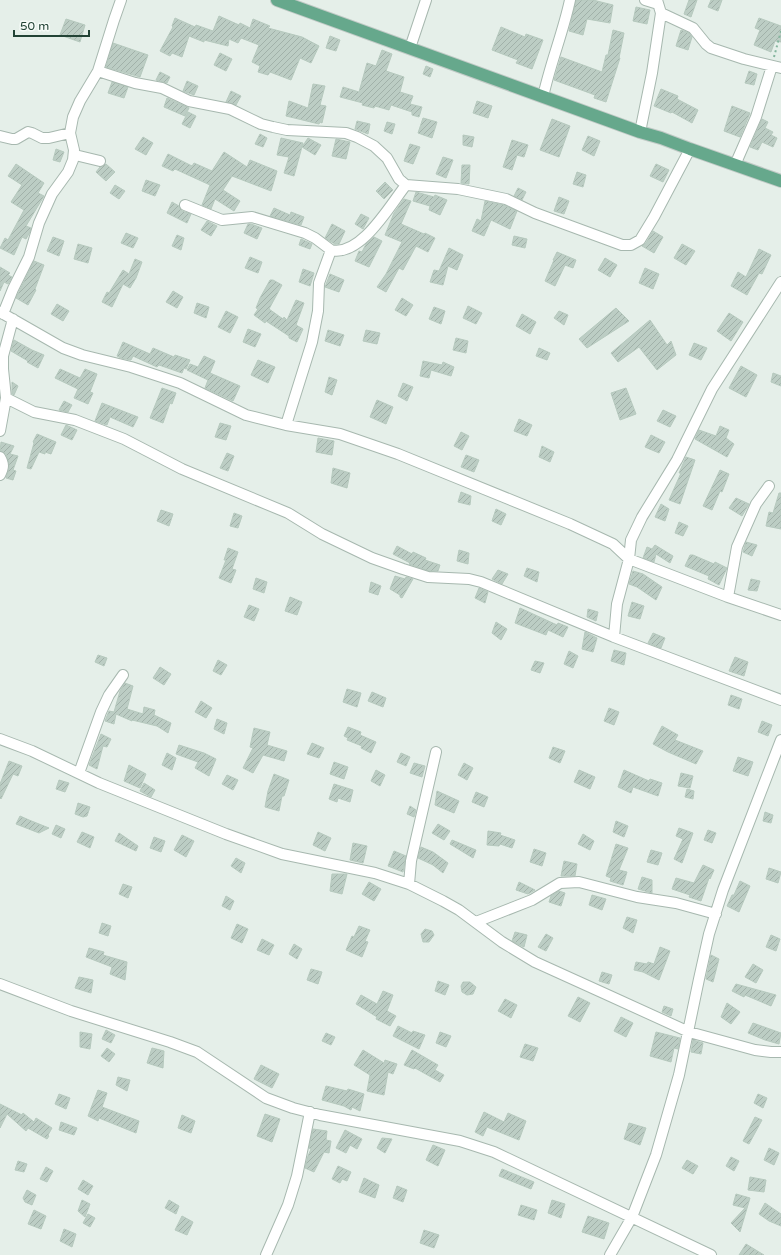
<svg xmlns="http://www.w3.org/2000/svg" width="781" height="1255" font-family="'Varela Round',sans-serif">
<defs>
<pattern id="building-hatch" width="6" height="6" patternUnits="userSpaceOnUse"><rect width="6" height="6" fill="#bccdc4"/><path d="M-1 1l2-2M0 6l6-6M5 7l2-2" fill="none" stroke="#a1b1a9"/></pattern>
</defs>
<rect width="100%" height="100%" fill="#e5efe9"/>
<path fill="url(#building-hatch)" stroke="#b6c9be" d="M576 0H593L613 5 610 23 587 19 583 35 569 31Z
M689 0H697L691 17 684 14Z
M711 0H722L718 11 708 7Z
M636 7 650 10 647 24 633 21Z
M219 16 239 25 240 23 250 28 253 19 270 26 268 28 302 37 319 46 311 63 300 58 291 80 270 72 268 75 258 72 260 66 252 62 259 45 241 38 238 43 229 39 228 46 204 40V42L189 36 182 57 172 53 170 56 160 51 173 27 172 26 175 18 195 27 196 25 213 31Z
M759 18 781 26V42L775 41 771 52 754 45 760 30 755 28Z
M66 19 85 25 80 42 60 35Z
M501 27 525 37 526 34 543 40 532 69 516 63 518 60 492 50Z
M613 30 624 33 619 58H620L606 102 594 98 595 95 554 80 561 57 602 72 606 55H608Z
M681 30 689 33 692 37 688 50 676 46Z
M330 36 340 40 336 51 326 48Z
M113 43 148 55 140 77 106 67Z
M382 50 392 54 386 71 404 77 400 92 413 96 410 104 422 107 419 117 412 115V112L391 105 389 110 375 106 374 108 362 105 363 103 340 97 343 87 359 92 367 63 376 66Z
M220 53 232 59 226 71 214 65Z
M426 66 433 69 430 77 423 74Z
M749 71 757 74 754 85 745 83Z
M160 72 170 77 167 83 156 80Z
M187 81 198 86 194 95 183 91Z
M112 82 128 87 124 98 108 93Z
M313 84 325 86 320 105 326 106 322 123 320 122 319 124 286 116 289 101 308 108Z
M661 89 678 96 677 99 698 110 692 123 672 112 671 113 654 106Z
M231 91 241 96 236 105 226 102Z
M167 98 189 108 185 116 164 107Z
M477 101 492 106 488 118 473 113Z
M732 106 750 113 740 137 724 131Z
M188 112 196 116 190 128 182 124Z
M423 118 437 122 432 138 418 133Z
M552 119 570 126 559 157 540 150Z
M762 119 768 122 765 128 773 132 771 135 777 138 773 147 762 142 758 150 750 147Z
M357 121 370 124 368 134 355 129Z
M387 122 395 124 392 134 384 131Z
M260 134 267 138 263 147 255 144Z
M463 135 474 137 472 147 463 145Z
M588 136 600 141 594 156 582 150Z
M143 137 153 143 146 155 135 149Z
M281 138 303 143 294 176 284 173 289 157 277 155Z
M308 138 321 145 315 155 302 147Z
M336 139 350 142 346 159 332 156Z
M512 140 528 145 524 157 517 155 512 170 503 167Z
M410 144 420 147 413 164 404 161Z
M56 149 64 152 60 162 53 160Z
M224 152 247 167 250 160 277 171 271 191 232 176 223 190 240 201 234 211 215 199 211 209 202 205 210 185 175 169 173 171 162 166 168 154 192 166 194 163 212 171Z
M443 157 453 160 446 178 436 174Z
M16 164 44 183 38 193 44 196 26 226 31 228 30 232 26 239 22 237 14 255 0 248 5 238 8 240 24 210 11 202 22 185 8 176Z
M106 164 115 172 106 181 96 172 100 167Z
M656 164 669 170 663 182 650 176Z
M462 165H470L469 184 461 183Z
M577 172 586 175 583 187 573 184Z
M146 180 160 185 155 196 142 191Z
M385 182 393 190 384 199 376 191Z
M115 185 125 191 119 199 110 193Z
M518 188 526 192 522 200 514 196Z
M416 192 434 197 435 195 447 200 440 215 429 210 430 206 413 201Z
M559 197 569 201 564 214 554 211Z
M404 199 411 201 401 224 424 234 425 233 435 238 428 252 416 246 403 270 399 268 386 292 377 287 386 274 402 242 385 235 394 213Z
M485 201 504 205 517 211 510 229 491 220 484 236 472 231 477 219 481 221Z
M172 202 179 206 182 211 191 214 187 223 167 213Z
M274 208 290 215 291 212 304 217 301 225 270 216Z
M361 214 369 218 363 229 355 224Z
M207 221 217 226 211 236 201 230Z
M248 224H251L262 228 257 239 244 233Z
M332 224 345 231 339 244H335L325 238Z
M653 231 663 237 654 253 642 246 646 243Z
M126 233 138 238 133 248 121 243Z
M177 235 184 238 181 250 172 246Z
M514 236 527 239 525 248 512 245Z
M53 237 64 241 59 256 47 251Z
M374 237 382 241 369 267 355 261 359 251 362 252 366 244Z
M301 239 312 244 310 249 299 245Z
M78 244 92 248 88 263 74 259Z
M682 244 695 251 686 265 674 258Z
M449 248 463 255 457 270 448 266 443 285 430 282 434 270 439 271Z
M759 249 771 255 762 274 759 273 747 295 731 286 738 272 746 277Z
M557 252 576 260 573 268 565 265 555 286 545 281 554 260H553Z
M250 257 262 262 258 273 245 268Z
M605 258 617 265 610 277 598 270Z
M135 259 142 262 136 278 130 288 123 284 112 307 102 302 107 292 109 293 123 270 129 274Z
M34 261 44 265 35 289 36 290 28 305 16 298Z
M0 267 10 273 8 275 12 277 8 284 4 282 0 291Z
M645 268 659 274 653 289 639 283Z
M303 269 314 273 310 286 299 282Z
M330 274 344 280 339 292 325 287Z
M270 280H273L282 285 269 309 283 319 284 317 287 320 296 300 304 303 296 325 303 329 297 342 289 338V336L266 321 265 323 254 315 258 309 256 308 260 298Z
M173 291 183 297 177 308 166 302Z
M402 298 413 305 406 316 395 310Z
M197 303 209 307 206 318 194 313Z
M57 304 69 311 63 321 51 314Z
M468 306 482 313 476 324 463 318Z
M434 307 445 311 441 324 429 319Z
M616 308 629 321 587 348 579 339Z
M226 311 238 317 230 333 218 327Z
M559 311 568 315 564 325 554 318Z
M729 313 743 322 731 341 717 331Z
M522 314 536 322 530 334 516 326Z
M650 320 667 345 671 341 676 355 657 370 639 347 618 362 611 353Z
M248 329 261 334 255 347 243 342Z
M328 330 344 335 340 346 325 341Z
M366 330 380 333 377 344 363 341Z
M456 338 468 341 466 353 453 350Z
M14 340 32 350 44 355 38 368 27 362 28 361 11 351Z
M123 342 150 354 153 348 174 357 175 355 190 360 186 369 184 368 182 373 159 365 157 367 133 356 131 360 121 358 117 356Z
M694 343 707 348 701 360 689 355Z
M539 348 550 353 547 360 536 356Z
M204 356 215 361 210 373 240 386 233 401 205 388 208 380 187 370 190 364 198 367Z
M258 360 275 367 268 383 251 375Z
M423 361 442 365 443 362 454 367 451 376 431 370 429 378 420 376Z
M741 366 757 375 746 397 729 388Z
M60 369 80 378 85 369 97 374 90 392 93 393 88 404 74 398 78 389 55 378Z
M773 373 781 376V386L771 382Z
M329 377 337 380 332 395 325 392Z
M12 382 18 386 14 395 12 394Z
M403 383 413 387 407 401 398 396Z
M162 388 176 393 172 404 170 403 163 423 150 418Z
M626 388 636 414 620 420 611 393Z
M377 400 393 407 386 424 370 417Z
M64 401 72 405 68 412 59 410Z
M102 403 138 417 133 427 110 417 107 425 95 421Z
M663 410 676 416 670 427 657 421Z
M519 419 532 425 527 436 514 431Z
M220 423 231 426 226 440 215 437Z
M66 425 77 430 72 440 61 435Z
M720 426 729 430 726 438 734 444 727 457 695 439 699 430 716 436Z
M461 432 469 436 462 450 454 446Z
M37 434 56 442 51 454 45 452V454L39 452 31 469 27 468 34 443 33 442Z
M651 435 665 442 659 453 645 447Z
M318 438 334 441 332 455 316 452Z
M1 442 14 446 10 454 18 456 13 470 16 471 13 480 6 478 9 469V463L6 454 0 451Z
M542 446 554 452 550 462 539 457Z
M227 453 234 456 228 471 220 468Z
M466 455 479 460 474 472 461 467Z
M686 457 695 460 680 504 669 500 681 473H679Z
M333 468 350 473 347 488 331 483Z
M720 470 729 474 722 492 720 491 712 510 703 506Z
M461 492 471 496 470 505 458 502Z
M779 493H781V529L766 526 769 512 773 513Z
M736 498 749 504 742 516 729 508Z
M661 504 669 509 665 521 655 517Z
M496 509 506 514 501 525 492 521Z
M161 510 173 514 169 526 157 521Z
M234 513 242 516 238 528 230 526Z
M679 522 688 526 683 536 675 533Z
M746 542 757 545 752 556 743 552Z
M655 545 673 556 670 563 656 554 654 562 643 558 647 547 652 549Z
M397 546 412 554 413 552 426 558 425 560 440 565 438 571H429L409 564 410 563 393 554Z
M228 548 238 552 232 569 236 570 231 583 219 578 226 560H224Z
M459 550 469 553 468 564 457 561Z
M690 555H693L714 564 715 562 727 568 719 585 708 579 709 576 685 566Z
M527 568 539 572 537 582 524 576Z
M498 570 508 574 502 584 492 579Z
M633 571 643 574 662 587 656 600 637 587 629 584Z
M395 576 405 579 406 577 413 579 402 598 400 597V595L390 589Z
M256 578 267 582 264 593 253 589Z
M751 579 760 581 757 591 748 590Z
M371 582 381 586 378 595 369 592Z
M479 588 488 592 485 603 475 598Z
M290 597 302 602 297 615 285 611Z
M632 602 644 606 640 619 628 616Z
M249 605 259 609 254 621 244 617Z
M520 608 557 625 558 623 568 627 563 637 548 630 546 635 515 623Z
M588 609 598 612 596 621 587 617Z
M496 622 507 629 501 640 492 633Z
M585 632 597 638 593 652 582 649Z
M653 633 665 638 661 648 648 643Z
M614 650 626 653 624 665 611 661Z
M569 651 578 656 573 668 564 664Z
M98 655 107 658 104 666 95 662Z
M735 657 748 662 744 676 729 671Z
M218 660 227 665 221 675 213 671Z
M535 661 544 663 540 673 531 670Z
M160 667 171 674 164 685 153 678Z
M125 683 133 686 127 709 143 714 144 707 155 710 154 715 171 723 168 733 157 726 132 720V721L116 714 114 724 105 721 109 711 114 712 120 691Z
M347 689 361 693 357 707 343 702Z
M372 692 386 698 383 707 368 701Z
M731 695 742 699 739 709 728 705Z
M201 701 212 708 206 718 195 712Z
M609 708 619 712 614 725 604 721Z
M217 719 227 723 224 734 214 729Z
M762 721 772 725 768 736 758 732Z
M662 726 678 735 675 740 703 751 696 764 668 752 653 744Z
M348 727 361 732 360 735 376 742 371 753 361 748 362 746 347 740 348 738 344 736Z
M254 728 270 732 267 745 287 751 284 761 263 755 253 773 243 768 253 748 250 747Z
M101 734 111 739 107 747 103 746 97 769 89 765Z
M312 743 324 748 319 758 307 754Z
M179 745 204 753 216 759 209 776 195 768 198 762 176 754Z
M553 747 565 751 560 763 549 758Z
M167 753 176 758 172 770 162 765Z
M401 753 410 757 406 766 397 762Z
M738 757 753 762 748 776 733 771Z
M9 761 22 766 18 776 13 774 1 799 0 798V784Z
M334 762 348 767 344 779 330 774Z
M414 763 425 766 422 777 410 773Z
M464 763 473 768 467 780 458 775Z
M129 765 146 774 140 788 124 781Z
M376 770 385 775 380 786 371 781Z
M579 770 595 777 590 789 574 782Z
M624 770 649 781 650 779 662 783 658 796 633 787 631 793 618 787Z
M681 773 693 776 690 788 678 786Z
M274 774 289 780 284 796H282L279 811 265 807 268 791Z
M227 775 238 780 233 790 222 784Z
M59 780 69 783 65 792 56 789Z
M144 783 155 790 151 797 140 791Z
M334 784 353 790 350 802 338 798 337 802 329 799Z
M687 789 694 791 693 799 685 797Z
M437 791 459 801 454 813 435 805Z
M476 792 488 797 484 807 472 802Z
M78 803 90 807 87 816 83 817 75 814Z
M410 806 416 810 414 817 407 814Z
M765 812 773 815 771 823 763 821Z
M20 816 29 820 49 828 39 833 16 824Z
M616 821 628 826 624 837 613 832Z
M438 824 450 831 444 840 432 833Z
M56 825 65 829 61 838 52 834Z
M679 828 693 833 682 863 674 859 683 839 676 836Z
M708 830 716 833 712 843 704 840Z
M488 831 501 833 500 835 515 840 512 848 500 844 499 846 487 845Z
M82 832 94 837 90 848 77 842Z
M318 832 331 838 325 851 313 845Z
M119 833 138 846 136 851 115 841Z
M583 834 594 841 590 850 578 844Z
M182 835 194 841 186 857 174 850Z
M154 837 165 841 161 852 150 848Z
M452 840 476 850 473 858 450 844Z
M353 843 367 846 363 863 350 860Z
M616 844 628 848 619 870 627 872 623 885 610 881 611 878 606 876Z
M421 847 433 852 448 863 443 873 433 865 418 858Z
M534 849 546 853 542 866 530 862Z
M651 850 662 853 658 865 647 862Z
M394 851 406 856 403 872 388 866Z
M236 858 245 863 241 873 231 866Z
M564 861 577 864 575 876H561Z
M703 865 714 870 710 879 709 878 701 901 689 897 690 895 672 889 676 878 694 883Z
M769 868 781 872 778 883 766 879Z
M332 874H347L342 894 330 891Z
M642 877 652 880V893L638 889Z
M740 881 750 886 739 912 727 906 732 895H734Z
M369 882 381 889 374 901 362 894Z
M519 882 535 890 528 894 516 890Z
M123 884 132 887 128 898 119 894Z
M559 891 565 893 561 906 549 902 551 896Z
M592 895 606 899 602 910 589 905Z
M226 896 234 901 230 910 222 906Z
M627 917 637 920 633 933 623 928Z
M102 923 111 926 108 936 99 933Z
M237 924 248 929 242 943 231 938Z
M359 926 370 930 365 941 368 942 362 957 346 950 352 936 354 937Z
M425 929 432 931 434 935 429 942H423L421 934Z
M515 932 527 935 524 947 512 941Z
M546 934 553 938 546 951 538 947Z
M771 935 780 939 776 951 766 947Z
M262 939 274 945 269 955 257 950Z
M294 944 302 949 297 959 289 954Z
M660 947 670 951 659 980 643 972 634 970 636 962 647 964 648 962 654 964Z
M89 948 104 952 103 955 127 962 125 980 110 974 112 967 86 957Z
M711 955 719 959 713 982 706 979Z
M753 964 763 970 756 983 745 977Z
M311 969 322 972 318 984 307 980Z
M602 972 612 975 609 984 599 981Z
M79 977 93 980 91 993 75 988Z
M438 981 449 985 445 995 435 991Z
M463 982H470L476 987 473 994 467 995 462 992 461 986Z
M736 984 776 995 771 1006 745 995 744 997 732 991Z
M383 991 393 995 387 1011 396 1016 390 1026 376 1019 377 1017 356 1004 361 995 377 1004Z
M578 997 590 1003 580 1022 568 1016Z
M505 999 517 1005 511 1018 498 1011Z
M727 1003 740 1012 731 1024 721 1017Z
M664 1006 673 1009 671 1016 662 1012Z
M621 1017 633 1023 626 1037 614 1031Z
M753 1023 781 1033 779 1044 765 1040 748 1033Z
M398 1026 412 1033 413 1031 425 1035 419 1049 393 1036Z
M106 1030 115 1035 111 1043 102 1039Z
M80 1032 92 1034 90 1049 80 1047Z
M440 1032 451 1036 446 1047 436 1043Z
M656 1032 680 1038 678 1049 674 1048 671 1062 650 1056Z
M326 1033 335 1037 331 1045 322 1041Z
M693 1040 703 1043 701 1054 691 1052Z
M525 1044 538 1048 533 1061 520 1057Z
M107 1048 115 1054 109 1062 101 1056Z
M152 1048 164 1051 163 1068 147 1063Z
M363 1050 384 1063 385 1060 397 1064 393 1074 388 1072 384 1095 367 1091 370 1075 354 1065Z
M412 1050 438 1065 435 1070 444 1075 440 1082 415 1068 414 1069 404 1065Z
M261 1065 279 1074 272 1088 254 1079Z
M118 1077 130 1080 127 1091 116 1085Z
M326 1086 347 1091 348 1089 364 1094 360 1111 352 1107 351 1110 344 1106 322 1100Z
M98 1090 107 1093 102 1107 139 1121 136 1133 99 1118 98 1121 88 1116Z
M59 1094 70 1098 66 1109 55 1104Z
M758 1094 767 1098 763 1108 754 1103Z
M0 1104 22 1115 23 1113 34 1122 36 1118 52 1128 48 1135 49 1136 47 1139 28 1128 26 1131 7 1114 0 1128Z
M484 1112 504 1122 508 1113 526 1121 519 1140 487 1127 483 1136 475 1132Z
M265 1114 280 1119 272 1142 257 1136Z
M182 1115 195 1121 191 1133 178 1128Z
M755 1117 762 1120 749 1144 743 1141Z
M61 1122 77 1128 74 1135 59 1130Z
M629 1123 646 1128 640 1145 624 1139Z
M313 1129 327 1131 326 1140 331 1141 329 1153 324 1152 314 1172 305 1168 308 1156 311 1149 309 1148Z
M345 1130 362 1139 357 1149 350 1145 346 1153 336 1148Z
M382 1138 392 1139 385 1153 377 1148Z
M433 1145 445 1150 438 1166 426 1160Z
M769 1148 779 1153 774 1165 764 1160Z
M731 1157 739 1161 734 1171 726 1166Z
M687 1160 698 1166 693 1174 682 1168Z
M18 1161 27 1164 24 1172 15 1170Z
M338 1166 351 1172 347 1181 342 1179 340 1183 332 1179Z
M46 1167 53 1171 47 1182 40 1179Z
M502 1169 534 1182 531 1189 499 1176Z
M750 1177 766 1180 764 1192 748 1190Z
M364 1178 379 1185 375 1198 359 1192Z
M83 1180 93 1186 88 1195 78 1189Z
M397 1186 407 1190 403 1202 393 1198Z
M27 1190 36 1195 32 1205 25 1202 23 1198Z
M736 1194 750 1198 740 1232 731 1223 745 1208 733 1205Z
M82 1200 90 1204 85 1217 78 1211Z
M169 1200 179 1206 176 1214 165 1208Z
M552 1200 565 1204 561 1218 548 1213Z
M765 1203 781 1214V1226L769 1221 759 1214Z
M521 1205 537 1210 534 1220 518 1215Z
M34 1210 46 1216 41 1229 28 1224Z
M88 1214 95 1218 90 1227 83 1223Z
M182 1216 193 1222 187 1235 175 1230Z
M588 1216 609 1223 604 1239 582 1232Z
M64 1229 76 1234 72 1247 60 1241Z
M424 1230 439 1235 434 1248 420 1243Z
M746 1244 764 1255H739Z"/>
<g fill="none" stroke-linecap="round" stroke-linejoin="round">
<defs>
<path id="street" d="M645 0 658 4
M661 13 693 28 706 44 711 48 744 59 781 68
M410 48 426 0
M98 71 135 83 162 88 189 101 230 109 261 124 273 127 287 130 346 133 357 137 374 146 387 158 399 179 406 185 458 189 506 199 535 213 622 245H631L640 240 654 217 690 149
M543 97C550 64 563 33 570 0
M640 132 652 73 661 13 657 0
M0 136 12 139H16L28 132 32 133 42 138H49L70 133
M75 155 100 161
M735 165 756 117 772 66
M185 205 222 220 252 217 305 233 315 238 331 250
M781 282 712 389 677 460 642 517 631 540 629 559 617 604 614 637 781 700
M0 312 63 348 82 355 131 367 180 383 246 415 286 425 340 434 398 454 570 524 613 544 629 559 728 597 781 615
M3 314 13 289 29 257 39 223 52 194 68 172 73 160 74 150 70 133 73 117 80 101 98 71 114 20 121 0
M6 398 34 412 75 420 124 439 182 469 288 513 322 534 372 558 403 569 428 577 469 579 481 582 614 637
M286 425 312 342 318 311 319 283 331 250C361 257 390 205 406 185
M0 431 6 398 3 369V356L13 319
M0 457C4 464 4 467 0 475
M728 597 737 547 756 504 769 486
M0 739 32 751 99 783 226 834 282 854 375 873 409 884 443 901 459 910 502 942 535 962 610 996 689 1032 755 1050 771 1052H781
M79 773 101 712 109 695 123 675
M409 884 411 861 436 752
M476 922 532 900 560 883 579 882 637 897 676 903 716 914
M0 984 71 1011 170 1042 197 1052 266 1098 293 1108 320 1115 460 1141 494 1152 711 1255
M266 1255 288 1205 297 1176 310 1112
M610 1255 632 1217 656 1155 679 1075 699 979 709 934 723 890 781 740"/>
<path id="primary" d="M277 0 640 132 661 138 690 149 781 181"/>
</defs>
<use href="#street" stroke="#a7b8af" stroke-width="12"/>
<use href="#primary" stroke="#c1cac6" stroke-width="14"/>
<path stroke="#83b59d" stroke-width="2" stroke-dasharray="2 3" stroke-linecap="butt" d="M774 57 781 31"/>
<use href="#street" stroke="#fff" stroke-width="10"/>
<use href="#primary" stroke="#66a88c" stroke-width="12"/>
</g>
<path d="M14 30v6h75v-6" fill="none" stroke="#224335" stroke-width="2"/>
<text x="20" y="30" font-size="12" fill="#224335" stroke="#f6fbf8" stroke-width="3" paint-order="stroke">50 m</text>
</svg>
